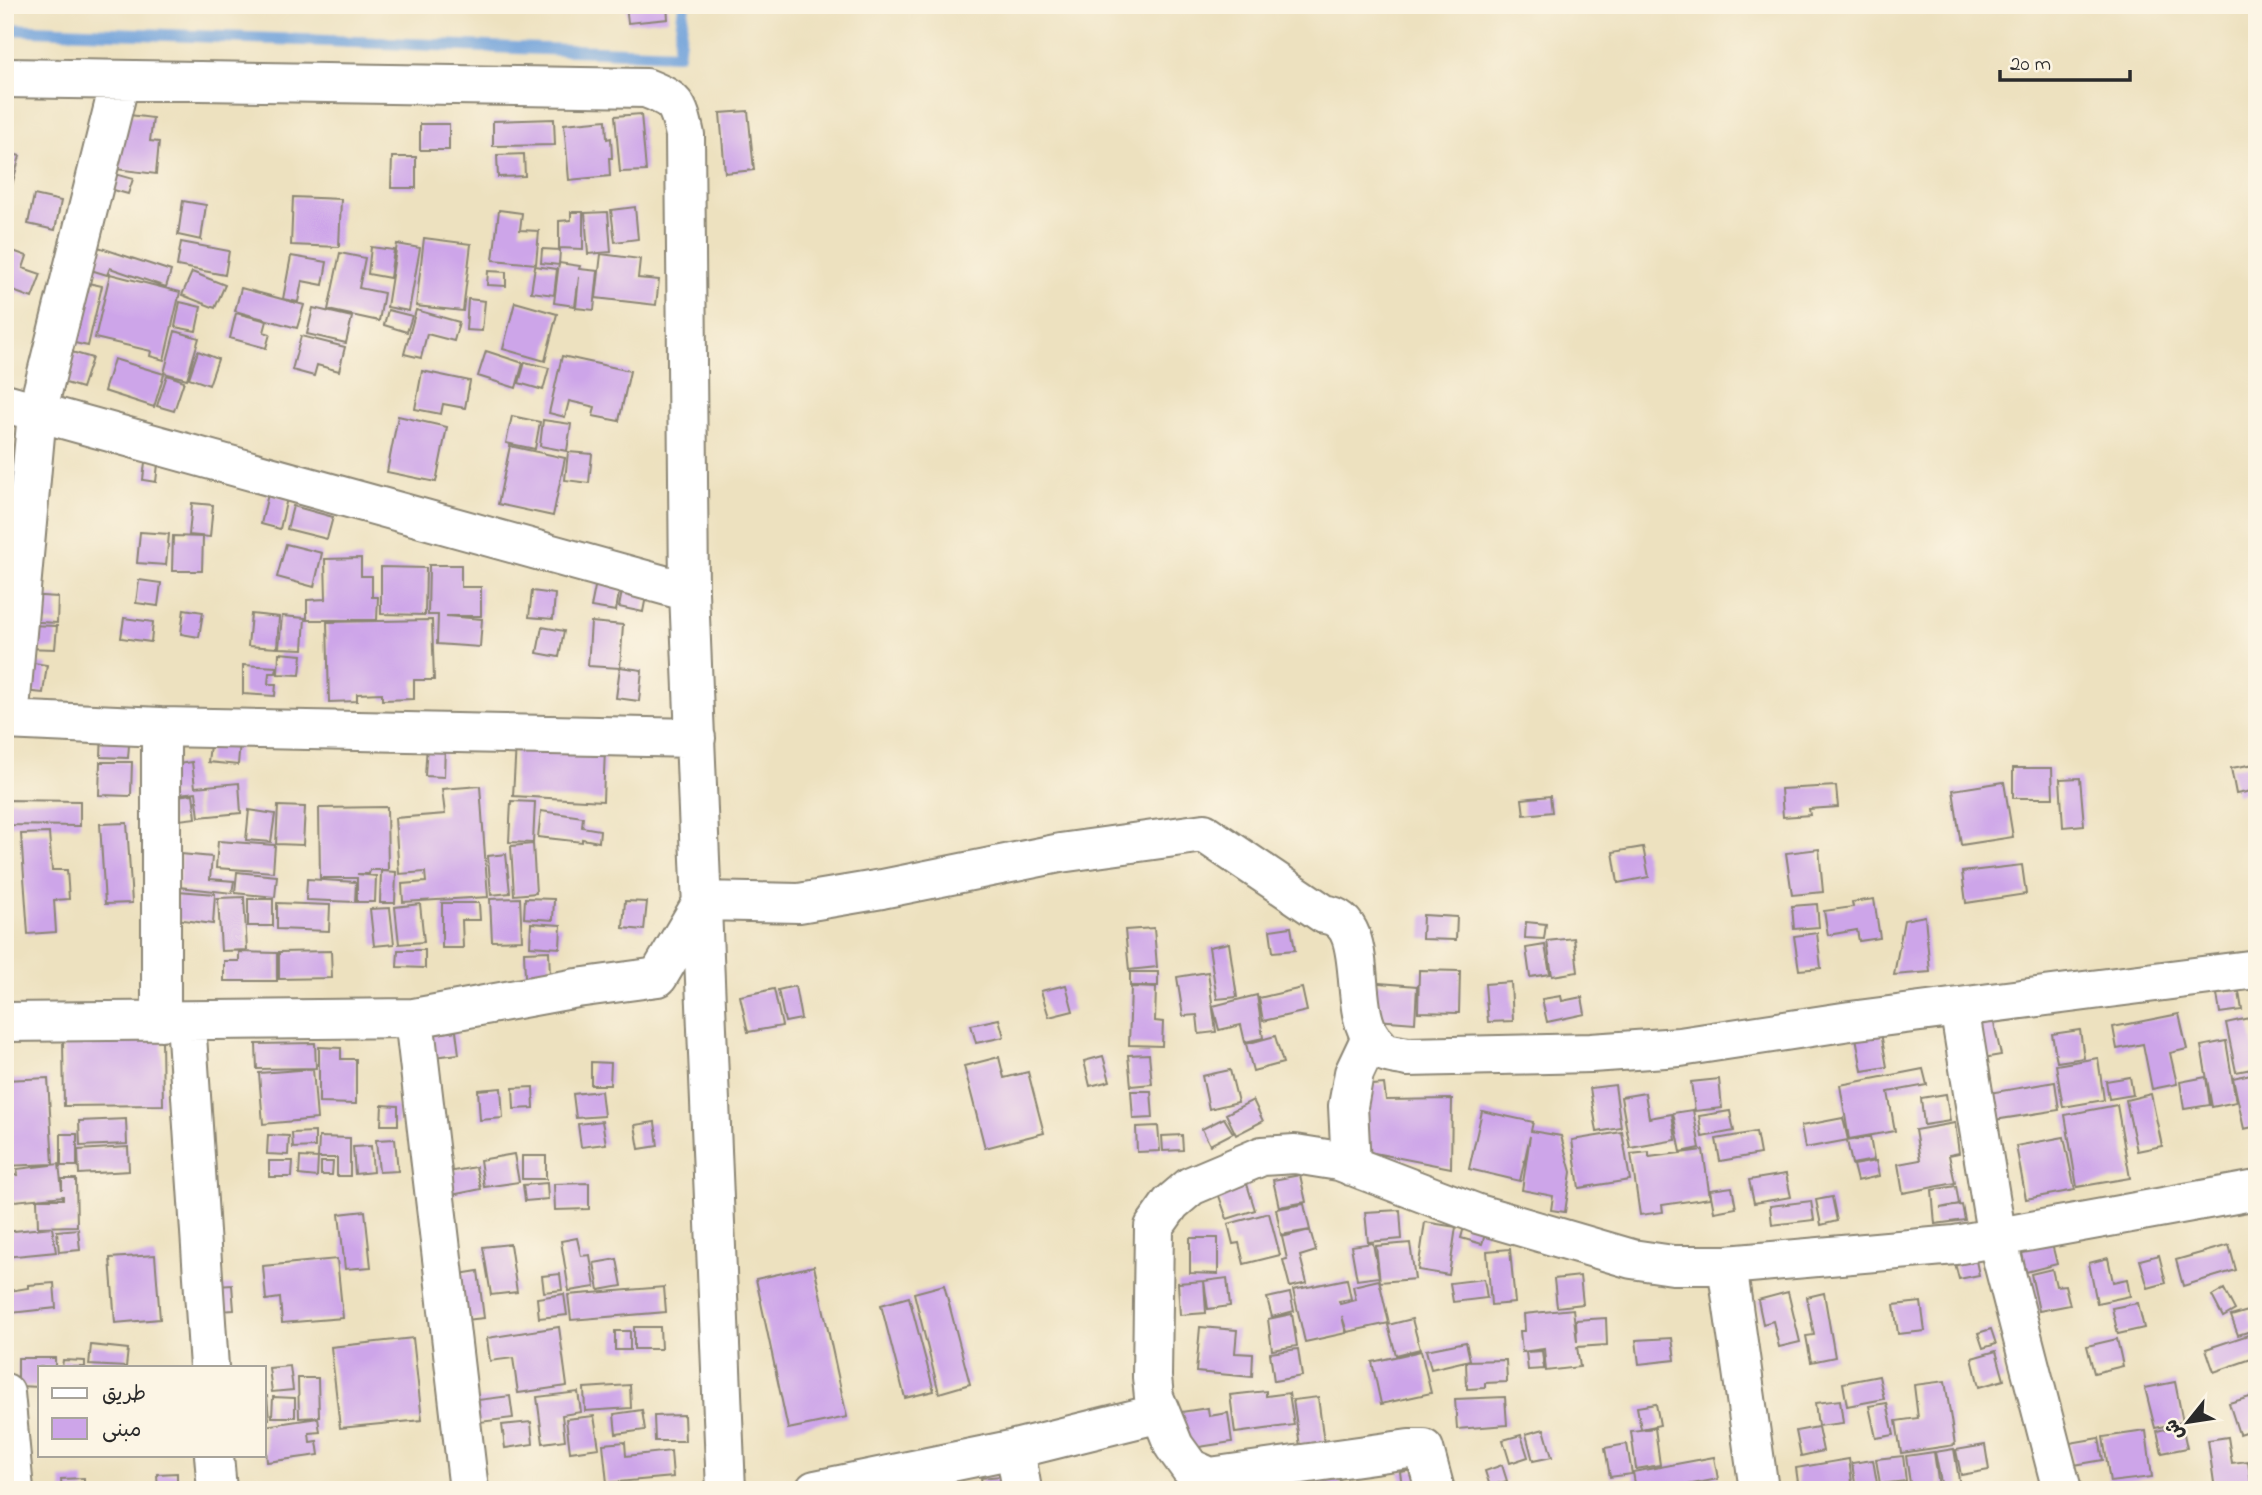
<svg xmlns="http://www.w3.org/2000/svg" width="2262" height="1495" font-family="'Indie Flower','Playpen Sans Arabic',sans-serif">
<rect width="100%" height="100%" fill="#fcf5e5"/>
<filter id="ink" filterUnits="userSpaceOnUse"><feTurbulence type="fractalNoise" baseFrequency=".0143" numOctaves="2"/><feDisplacementMap in="SourceGraphic" scale="14" xChannelSelector="R" yChannelSelector="G"/><feConvolveMatrix kernelMatrix="1 2 1 2 8 2 1 2 1" color-interpolation-filters="sRGB"/></filter>
<filter id="wash" filterUnits="userSpaceOnUse"><feTurbulence type="fractalNoise" baseFrequency=".00686" numOctaves="4" result="noise"/><feDisplacementMap in="SourceGraphic" scale="28" xChannelSelector="R" yChannelSelector="G"/><feGaussianBlur stdDeviation="1.57" result="paint"/><feColorMatrix in="noise" values="0 0 0 0 0 0 0 0 0 0 0 0 0 0 0 0 0 1.4 0 .05"/><feComposite in="paint" operator="in"/></filter>
<g filter="url(#wash)">
<rect width="100%" height="100%" fill="#ede1bf"/>
<g fill="none" stroke-linecap="round" stroke-linejoin="round">
<path stroke="#70a1da" stroke-width="12" d="M5 29 678 54 684 5"/>
</g>
<g id="blocks">
<path fill="#cda5e9" d="M436 5H479V8L436 9Z
M626 5H667L668 19 628 23Z
M748 111 754 170 725 173 720 113Z
M122 114 153 118 150 141 159 142 156 174 115 169Z
M641 114 646 171 620 172 615 116Z
M554 119 555 145 493 146V121Z
M606 120 607 139 611 138 612 158H609L610 176 569 180 564 124Z
M420 124H449V150H420Z
M5 152 20 156 12 185 5 183Z
M524 154 525 176 498 177 497 155Z
M392 157H416V188H391Z
M115 174 133 179 128 194 110 189Z
M34 195 61 201 55 230 28 224Z
M293 197 341 199 339 247 291 245Z
M183 201 206 205 201 240 178 235Z
M635 207 638 239 615 242 611 210Z
M499 210 522 213 520 230 539 231 536 264 493 260Z
M571 212H583V249L559 248V221L571 220Z
M608 212 611 252 588 254 585 213Z
M424 238 471 244 463 311 416 306Z
M181 242 229 251 225 275 177 266Z
M89 244 171 271 166 287 110 268 107 275 81 267Z
M397 244 420 248 409 311 387 307Z
M371 247 394 250 390 278 368 274Z
M5 248 27 256 23 268 41 274 32 298 5 288Z
M542 249 560 250 559 265 541 263Z
M340 253 365 258 359 288 384 293 379 321 328 310Z
M601 254 640 259 638 278 659 280 656 305 596 298Z
M291 256 327 262 323 285 302 281 298 302 283 299Z
M559 263 580 266 579 269 598 271 594 310 576 308 579 277 575 306 554 303Z
M535 266 557 269 554 295 531 292Z
M488 271 506 272V286L487 285Z
M192 272 225 285 215 308 182 295Z
M110 274 180 292 164 360 150 356 151 351 95 338Z
M79 281 102 286 88 346 66 341Z
M241 288 304 305 297 328 235 311Z
M468 299 485 301 482 331 466 330Z
M180 302 201 307 196 331 175 327Z
M515 302 557 314 545 361 503 349Z
M313 308 352 317 346 343 307 334Z
M388 310 412 316 407 332 384 325Z
M416 310 459 322 454 341 427 334 421 358 404 354Z
M236 313 267 321 264 332 270 334 266 348 230 338Z
M175 331 199 338 187 379 164 373Z
M301 336 345 347 339 371 317 365 314 376 292 370Z
M65 350 92 358 82 388 56 380Z
M198 351 218 359 209 385 189 378Z
M486 351 523 363 516 388 478 376Z
M562 356 630 371 619 421 593 416 595 407 569 401 565 417 549 413Z
M114 359 164 374 154 407 104 391Z
M525 362 549 368 543 390 519 383Z
M422 371 470 381 465 408 443 404 441 414 415 409Z
M167 375 184 381 174 411 157 406Z
M398 416 447 427 436 482 387 472Z
M512 416 540 422 535 449 506 443Z
M543 420 571 424 567 451 540 446Z
M510 446 565 458 553 516 498 504Z
M568 452 592 454 589 483 565 480Z
M145 462 158 464 156 482 143 480Z
M268 494 287 498 280 529 261 524Z
M192 503 213 505 210 537 189 535Z
M293 506 333 517 327 539 287 529Z
M140 532 169 534 166 565 137 563Z
M173 536 203 537 202 571H172Z
M286 544 322 553 314 587 277 577Z
M361 558V576H372V597H378L377 620H307V600L326 599 325 559Z
M429 565H461V587H481V616H446L482 619 480 647 437 644 438 615H428Z
M381 567 426 568 425 615 381 614Z
M139 580 161 583 158 606 136 603Z
M596 582 620 587 616 611 591 607Z
M623 586 647 591 643 612 619 607Z
M532 591 555 594 553 619 529 617Z
M25 595 58 597 57 623 24 621Z
M184 609 203 612 199 637 181 634Z
M251 614 279 617 277 648 248 646Z
M282 616 305 618 303 649 279 648Z
M124 618 153 622 151 642 121 638Z
M432 620 434 680H414V699L382 700V693L357 694V701L329 702 327 622Z
M591 622 623 625 620 668 588 666Z
M25 625 57 626 55 649 24 648Z
M542 627 564 631 559 657 537 653Z
M279 653 302 655 300 675 278 674Z
M27 662 47 665 43 693 24 691Z
M243 665 277 667 276 673H269L268 684H276L275 696 243 694Z
M620 667 642 670 639 701 616 698Z
M102 729 130 732 128 758 101 757Z
M211 737 240 740 238 765 208 762Z
M427 744 445 745 444 777 425 776Z
M516 744 605 749 603 801 513 796Z
M100 762H132L131 796 99 795Z
M192 762 195 787 239 783 241 813 199 817 196 792 169 795 165 766Z
M2255 764 2257 790 2236 794 2231 768Z
M2013 768H2052L2053 798H2013Z
M2080 778 2084 825 2063 827 2060 779Z
M2004 782 2013 837 1961 845 1953 790Z
M480 786 488 897 403 902 402 884 426 882 425 872 399 874 395 818 445 814 442 789Z
M1836 786 1838 807 1809 809 1810 815 1783 817 1781 789Z
M193 794 196 818 171 821 168 797Z
M1550 796 1552 812 1524 815 1522 799Z
M5 800 80 801V826L5 825Z
M511 801 535 802 533 843 509 842Z
M278 806 305 807 303 845 276 844Z
M387 807 388 870H370L369 874H357L376 876 375 902H357V878H320L319 808Z
M249 810 275 814 271 842 246 840Z
M541 811 583 817 582 827 600 830 599 842 582 839V842L538 837Z
M127 823 132 903 105 904 100 824Z
M49 833 52 870H67L69 899 54 900 56 932 28 934 21 834Z
M218 841 275 845 273 872 216 868Z
M533 844 536 893 514 895 511 846Z
M1643 847 1649 877 1618 883 1613 852Z
M1819 849 1823 892 1792 895 1786 853Z
M181 854 212 857 210 879 234 881 232 893 179 887Z
M506 854 510 893 491 895 488 856Z
M2022 865 2026 894 1966 903 1962 872Z
M381 871 396 872 395 903H380Z
M237 872 277 876 275 897 235 893Z
M307 879 356 882 355 902 306 900Z
M178 891 215 894 213 924 176 919Z
M244 897 247 950 221 951 218 898Z
M520 898 522 940 492 941 490 899Z
M525 898 554 899 553 920 524 918Z
M248 899H273V926H248Z
M1874 899 1880 938 1859 941 1857 930 1828 935 1824 911 1853 907 1852 902Z
M625 901 647 902 644 930 623 928Z
M277 903 330 905 329 931 277 929Z
M442 903H479L480 920H462L463 948H442Z
M420 904 424 942 399 944 395 907Z
M1817 904 1819 927 1794 929 1792 906Z
M390 908 394 944 374 946 370 909Z
M1423 915 1457 917 1456 940 1422 939Z
M1925 916 1930 972 1894 975 1904 920Z
M1526 922 1546 924 1544 939 1525 938Z
M531 923 561 925 560 948 530 946Z
M1291 927 1295 950 1273 952 1270 930Z
M1154 928 1157 967 1129 970 1125 930Z
M1817 933 1821 968 1799 970 1794 936Z
M1574 938 1578 972 1552 976 1547 941Z
M1229 943 1237 997 1217 999 1209 947Z
M1545 945 1550 974 1530 977 1526 948Z
M398 950H425V968L397 967Z
M331 951 332 978 279 979V952Z
M549 951 550 976 525 977 524 952Z
M239 952 277 953V981H224V961H239Z
M1419 970 1460 971 1459 1013 1418 1012Z
M1130 972H1158V986H1130Z
M1208 972 1216 1032 1199 1034 1197 1015 1183 1016 1177 977Z
M1366 982 1417 986 1415 1023 1363 1019Z
M1511 982 1513 1021 1488 1022 1485 984Z
M1066 985 1073 1011 1049 1017 1041 991Z
M795 986 801 1019 785 1022 778 990Z
M1131 987 1156 988 1155 1021 1163 1022 1162 1046 1129 1045Z
M1302 988 1307 1011 1263 1021 1259 998Z
M774 989 782 1026 748 1032 740 996Z
M2239 992 2242 1010 2220 1013 2217 994Z
M1257 995 1263 1038 1245 1042 1241 1025 1219 1030 1213 1006Z
M1561 996 1562 1001 1582 997 1585 1014 1547 1022 1542 999Z
M2179 1014 2187 1049 2170 1053 2177 1084 2152 1089 2143 1044 2117 1049 2113 1027Z
M2249 1018 2257 1068 2236 1072 2226 1023Z
M999 1019 1004 1037 976 1043 971 1025Z
M1993 1019 2001 1055 1983 1058 1975 1022Z
M2080 1030 2084 1058 2057 1062 2052 1034Z
M456 1031 459 1054 433 1057 430 1035Z
M1881 1033 1887 1067 1862 1071 1856 1037Z
M1275 1036 1283 1063 1253 1071 1246 1044Z
M63 1040H162L163 1105 64 1106Z
M2226 1041 2236 1102 2212 1107 2201 1046Z
M315 1043 316 1068 257 1069 256 1044Z
M319 1047 341 1048V1059H356V1104L319 1103Z
M1149 1054 1152 1084 1131 1086 1128 1055Z
M1103 1056 1110 1081 1090 1086 1084 1061Z
M999 1057 1004 1078 1028 1072 1044 1133 985 1148 964 1066Z
M2098 1058 2104 1100 2063 1107 2056 1065Z
M591 1062 611 1063 610 1085H591Z
M313 1069 317 1119 263 1124 259 1073Z
M1923 1069 1927 1085 1888 1092 1895 1131 1849 1139 1840 1085Z
M1230 1070 1238 1102 1209 1109 1202 1076Z
M2255 1073 2257 1083V1126L2244 1129 2233 1078Z
M2130 1077 2133 1095 2109 1099 2106 1081Z
M2206 1077 2210 1105 2184 1109 2180 1082Z
M48 1078 53 1164 5 1166V1080Z
M1719 1079 1722 1108 1695 1111 1691 1082Z
M2055 1082 2059 1110 1994 1120 1989 1093Z
M1384 1084 1386 1100 1452 1099 1451 1168 1369 1152 1360 1086Z
M1615 1085 1621 1128 1597 1132 1590 1088Z
M533 1087 534 1108 514 1109 513 1088Z
M501 1088 503 1118 480 1120 478 1090Z
M601 1091 604 1116 576 1118 573 1094Z
M1131 1091H1151L1153 1118 1133 1119Z
M1645 1093 1649 1118 1672 1114 1676 1140 1630 1148 1621 1097Z
M1946 1094 1950 1121 1924 1125 1921 1098Z
M2151 1094 2162 1146 2137 1151 2126 1100Z
M1253 1100 1263 1121 1236 1135 1226 1114Z
M382 1105 398 1106V1125H381Z
M2117 1105 2130 1178 2077 1187 2065 1115Z
M1693 1110 1700 1148 1681 1152 1673 1113Z
M1482 1111 1533 1122 1531 1131 1561 1136 1571 1172 1565 1212 1551 1210 1553 1196 1522 1190 1530 1136 1520 1181 1469 1169Z
M1730 1111 1734 1131 1702 1137 1699 1116Z
M1224 1118 1233 1133 1210 1145 1202 1129Z
M1843 1118 1848 1140 1805 1148 1801 1126Z
M126 1119 127 1144 80 1146 79 1121Z
M602 1121 606 1144 581 1147 578 1124Z
M655 1122 658 1146 639 1149 635 1125Z
M1955 1123 1959 1153 1949 1155 1955 1183 1903 1193 1898 1164 1920 1160 1915 1130Z
M1158 1126 1160 1151 1137 1152 1136 1127Z
M315 1132V1147L293 1148 292 1133Z
M1622 1132 1630 1180 1579 1188 1572 1140Z
M1756 1132 1760 1154 1720 1161 1716 1139Z
M61 1134H77V1166H61Z
M268 1135 289 1136 288 1155 267 1154Z
M1182 1135 1183 1150 1163 1151 1162 1136Z
M319 1137 350 1138V1176H337V1158H318L317 1177 299 1175 300 1157 318 1158Z
M1870 1137 1874 1160 1852 1164 1847 1141Z
M2064 1137 2075 1190 2026 1199 2016 1146Z
M395 1139 398 1171 379 1172 376 1140Z
M371 1146 373 1172 355 1174 353 1147Z
M128 1147 129 1171 79 1174 78 1150Z
M1703 1150 1710 1198 1662 1205 1663 1212 1640 1215 1631 1154 1649 1152V1157Z
M514 1154 519 1182 484 1187 480 1160Z
M522 1156H546V1179H522Z
M269 1161H293L292 1177H269Z
M1876 1161 1879 1176 1857 1181 1853 1165Z
M321 1162H333L332 1175H321Z
M59 1164 62 1190V1179H76L77 1226 38 1227 37 1199H63V1196L5 1202V1176L18 1175 17 1169Z
M476 1167 481 1189 447 1196 442 1173Z
M1786 1174 1791 1197 1754 1203 1749 1180Z
M1300 1175 1306 1202 1279 1207 1273 1180Z
M547 1183 548 1199 525 1201 523 1185Z
M589 1183V1209L555 1210 554 1184Z
M1247 1184 1255 1210 1227 1219 1218 1193Z
M1956 1186 1959 1204 1940 1208 1962 1205 1965 1220 1935 1224 1932 1190Z
M1732 1187 1736 1208 1714 1212 1710 1190Z
M1832 1197 1837 1221 1821 1225 1816 1200Z
M1811 1201 1814 1220 1772 1225 1770 1206Z
M1304 1204 1310 1230 1281 1235 1276 1209Z
M1400 1210 1402 1239 1368 1242 1365 1212Z
M365 1211 371 1267 345 1269 339 1214Z
M1269 1213 1280 1255 1244 1264 1239 1243 1233 1244 1228 1224Z
M1466 1219 1488 1225 1482 1244 1461 1238Z
M1425 1222 1456 1227 1449 1275 1418 1270Z
M52 1227 56 1252 5 1257V1232Z
M78 1229 80 1250 59 1252 57 1231Z
M1310 1230 1316 1251 1300 1256 1307 1283 1290 1287 1283 1260 1287 1259 1282 1237Z
M577 1238 581 1256 590 1255 595 1287 569 1291 561 1241Z
M1190 1238H1218V1274L1190 1273Z
M2051 1240 2057 1264 2026 1272 2021 1248Z
M1373 1243 1379 1277 1357 1280 1351 1246Z
M1410 1243 1415 1279 1380 1282 1376 1246Z
M510 1244 517 1292 491 1295 483 1247Z
M2229 1245 2236 1270 2183 1286 2176 1260Z
M1510 1249 1515 1303 1491 1305 1487 1251Z
M1974 1251 1979 1275 1959 1279 1953 1256Z
M155 1255 160 1319 115 1323 110 1258Z
M2159 1255 2166 1283 2148 1288 2140 1260Z
M2108 1258 2113 1282 2127 1279 2130 1296 2097 1303 2089 1263Z
M337 1259 343 1318 282 1323 280 1298 266 1300 263 1266Z
M617 1259 622 1286 599 1290 594 1263Z
M814 1266 847 1417 788 1429 756 1279Z
M2052 1269 2056 1286 2065 1285 2070 1305 2039 1311 2031 1274Z
M478 1271 484 1318 465 1320 459 1274Z
M560 1274 562 1290 544 1292 542 1276Z
M1580 1276 1583 1304 1557 1307 1554 1279Z
M1227 1278 1230 1306 1208 1309 1204 1281Z
M1347 1279 1351 1299 1339 1301 1340 1304 1356 1300 1353 1286 1379 1280 1389 1323 1347 1332 1342 1316 1346 1333 1305 1342 1293 1290Z
M1484 1279 1487 1298 1453 1302 1450 1283Z
M1204 1281 1206 1313 1180 1315 1178 1283Z
M54 1283 56 1308 11 1313 9 1291 28 1288V1285Z
M232 1285 234 1310 219 1311 217 1286Z
M944 1285 970 1384 939 1393 914 1293Z
M664 1287 666 1312 571 1320 568 1295Z
M2224 1289 2235 1310 2223 1317 2212 1296Z
M1788 1292 1800 1342 1779 1347 1773 1321 1763 1324 1758 1300Z
M1290 1293 1294 1311 1272 1317 1267 1298Z
M1824 1293 1835 1357 1811 1362 1806 1336 1814 1335 1807 1297Z
M564 1294 567 1315 539 1318 537 1298Z
M909 1297 934 1391 905 1398 881 1305Z
M1921 1302 1925 1331 1898 1334 1894 1305Z
M2138 1303 2144 1328 2118 1334 2112 1308Z
M1573 1309 1577 1342 1576 1320 1606 1318 1607 1345 1577 1347 1580 1367 1546 1371 1544 1349 1522 1352 1520 1331H1525L1524 1314Z
M2248 1311 2254 1330 2238 1335 2231 1316Z
M1292 1314 1297 1346 1272 1350 1268 1319Z
M1412 1319 1420 1349 1396 1355 1388 1325Z
M559 1327 567 1386 518 1393 513 1358 490 1361 487 1338Z
M634 1327H660L661 1349H634Z
M1200 1327 1237 1330 1235 1353 1253 1354 1252 1377 1196 1372Z
M1991 1329 1996 1344 1983 1348 1978 1333Z
M615 1331H630V1350H615Z
M2254 1333 2257 1357 2214 1372 2206 1349Z
M413 1338 422 1420 340 1428 331 1347Z
M1672 1338 1675 1360 1639 1364 1636 1340Z
M2117 1339 2123 1366 2094 1373 2087 1346Z
M1466 1342 1470 1360 1431 1369 1426 1350Z
M91 1345 128 1349 126 1367 89 1365Z
M1298 1349 1302 1376 1274 1381 1270 1353Z
M1421 1351 1431 1393 1381 1404 1372 1362Z
M1542 1351 1544 1369 1528 1370 1526 1352Z
M1996 1351 2004 1380 1979 1387 1972 1358Z
M18 1358H55V1367H40V1387L18 1386Z
M63 1360 85 1361V1367H62Z
M1506 1360 1507 1382 1485 1383V1388L1467 1389 1466 1361Z
M290 1366 293 1390 272 1392 269 1368Z
M1879 1376 1884 1399 1847 1406 1843 1383Z
M298 1378H318L319 1417 299 1418Z
M1945 1381 1955 1445 1901 1453 1896 1421 1918 1418 1914 1385Z
M2175 1382 2183 1422 2155 1428 2145 1388Z
M630 1385 631 1408 585 1411 584 1388Z
M1266 1391V1396L1289 1393 1294 1425 1235 1433 1230 1395Z
M578 1392 581 1412 562 1415 565 1440 543 1443 537 1397Z
M2257 1395V1428L2239 1434 2229 1403Z
M264 1396H267L269 1419H264Z
M510 1396 513 1418 472 1423 469 1401Z
M273 1397 295 1398V1417H272Z
M1318 1397 1324 1443 1300 1446 1293 1400Z
M1505 1397 1507 1425 1457 1429 1455 1399Z
M1840 1400 1843 1423 1818 1426 1815 1403Z
M1887 1403 1894 1435 1876 1438 1869 1406Z
M1656 1404 1660 1425 1641 1429 1637 1407Z
M1208 1408 1209 1416 1228 1413 1232 1442 1186 1449 1181 1412Z
M642 1410 645 1430 616 1434 614 1414Z
M684 1415 685 1441H655L654 1416Z
M594 1416 599 1448 570 1452 566 1419Z
M318 1418 320 1432 309 1433 310 1442 317 1441 319 1455 267 1462 264 1426Z
M531 1422 533 1444 505 1448 502 1425Z
M2182 1425 2187 1448 2162 1453 2157 1431Z
M1818 1427 1823 1451 1801 1456 1796 1431Z
M1655 1428 1660 1465 1636 1469 1631 1431Z
M1544 1429 1552 1457 1533 1461 1526 1434Z
M2146 1431 2152 1477 2110 1482 2103 1437Z
M1521 1435 1528 1457 1510 1463 1503 1440Z
M2228 1437 2232 1463 2248 1461 2251 1484 2257 1483V1490H2215L2208 1440Z
M2099 1438 2103 1460 2074 1465 2070 1443Z
M625 1442 626 1456 671 1451 673 1477 607 1483 603 1444Z
M1627 1444 1632 1474 1610 1477 1605 1448Z
M1985 1445 1989 1470 1961 1475 1956 1450Z
M1954 1449 1960 1486 1942 1488 1935 1452Z
M1934 1452 1939 1487 1911 1490 1906 1456Z
M1903 1456 1906 1481 1880 1484 1876 1459Z
M1714 1457 1718 1479 1662 1490H1636L1633 1472Z
M1849 1459 1853 1490H1799L1796 1468Z
M1873 1460 1878 1489 1856 1490 1852 1463Z
M1502 1465 1507 1481 1490 1486 1485 1471Z
M1421 1469 1423 1483 1402 1486 1400 1472Z
M177 1473V1490H158L157 1474Z
M1001 1476 1003 1490H983L981 1478Z
M1339 1477 1342 1490H1321L1319 1482Z
M84 1478V1490H62L61 1479Z"/>
</g>
</g>
<g filter="url(#ink)">
<use href="#blocks" fill-opacity="0" stroke="#8c8675" stroke-width="2"/>
<g fill="none" stroke-linecap="round" stroke-linejoin="round">
<defs>
<path id="minor" d="M5 78 646 88C676 100 678 103 685 135L689 592 726 1490
M5 403 689 592
M5 720 161 727 696 738
M9 720 37 413 120 81
M1959 1007 1997 1239 2062 1490
M414 1018 469 1490
M161 1021V727
M186 1021 209 1367
M5 1022 414 1018 577 988 658 977 703 901 799 903 882 889 1060 853 1204 833 1324 914C1374 920 1345 1008 1374 1041 1377 1044 1381 1050 1385 1052 1391 1055 1401 1055 1407 1057L1591 1053 1680 1047 1850 1021 2257 969
M1351 1166 1348 1106 1354 1073 1371 1037
M1727 1265 1759 1490
M5 1393 14 1490
M1159 1409 1174 1446 1190 1468 1210 1477 1409 1449H1424L1435 1490
M1015 1449 1022 1490
M214 1455 217 1490
M815 1490 1015 1449 1148 1416 1159 1409 1154 1397 1152 1377 1154 1227 1171 1203 1191 1186 1262 1156 1295 1154 1339 1161 1478 1214 1632 1259 1673 1265H1727L1955 1245 2257 1190"/>
</defs>
<use href="#minor" stroke="#8c8675" stroke-width="42"/>
<use href="#minor" stroke="#fff" stroke-width="38"/>
</g>
</g>
<rect width="2262" height="1495" fill="none" stroke="#fcf5e5" stroke-width="28"/>
<rect x="38" y="1366" width="228" height="91" fill="#fcf5e5" stroke="#a8a49b" stroke-width="2"/>
<rect x="52" y="1388" width="35" height="10" fill="#ffffff" stroke="#a8a49b" stroke-width="2"/>
<text x="102" y="1400" font-size="21" fill="#2b2b2b">طريق</text>
<rect x="52" y="1418" width="35" height="21" fill="#cda5e9" stroke="#a8a49b" stroke-width="2"/>
<text x="102" y="1436" font-size="21" fill="#2b2b2b">مبنى</text>
<g transform="translate(2188 1422) rotate(240)" stroke="#fcf5e5" stroke-width="5" paint-order="stroke">
<path d="M0-5L12 26L0 18L-12 26Z" fill="#2b2b2b"/>
<text y="-10" font-size="19" font-weight="bold" text-anchor="middle" fill="#2b2b2b">ش</text>
</g>
<path d="M2000 70v10h130v-10" fill="none" stroke="#2b2b2b" stroke-width="3.5"/>
<text x="2010" y="70" font-size="21" fill="#2b2b2b" stroke="#fcf5e5" stroke-width="5" paint-order="stroke">20 m</text>
</svg>
